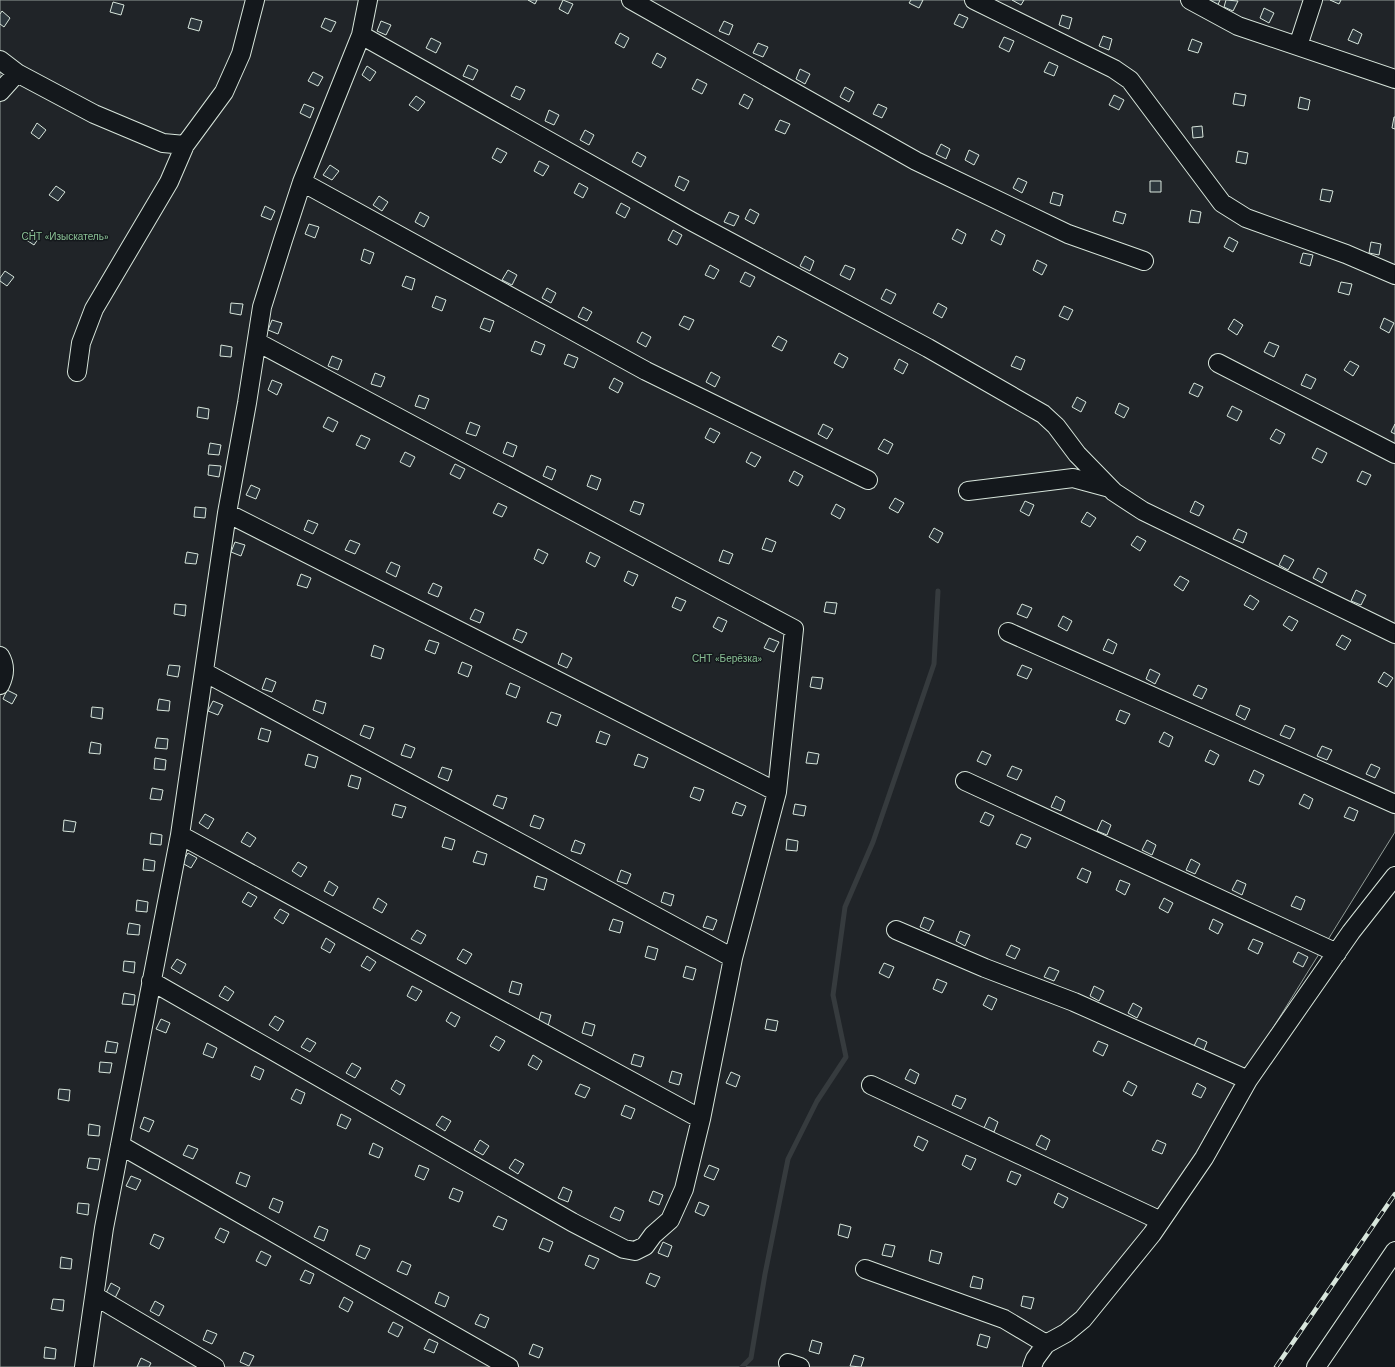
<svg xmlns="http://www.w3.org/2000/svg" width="1395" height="1367" font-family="'DM Sans',sans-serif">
<rect width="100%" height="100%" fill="#14181c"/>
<path fill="#202428" stroke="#939e99" d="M0 0H1395V832L1205 1137 1191 1172 1033 1367H0Z"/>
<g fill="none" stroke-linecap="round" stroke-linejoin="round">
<path stroke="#363b3e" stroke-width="5" d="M742 1367 751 1358 765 1274 788 1159 817 1101 846 1057 833 995 845 907 873 842 934 664 938 591"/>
</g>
<path fill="#2c363c" stroke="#d8e6dc" d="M528 0H537L535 4Z
M563 0 573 4 568 14 559 9Z
M911 0H923L919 8 909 3Z
M1012 0H1024L1021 5Z
M1209 0H1220L1216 9Z
M1226 0 1238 1 1233 11 1224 7Z
M1330 0H1341L1339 4Z
M113 2 124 5 121 15 110 12Z
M1264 8 1274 13 1269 23 1260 18Z
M2 11 10 18 4 27 0 24V14Z
M959 14 968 18 963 28 954 24Z
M1062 15 1072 18 1069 29 1059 25Z
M191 18 202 21 199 31 188 28Z
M325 18 336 22 331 32 321 27Z
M381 21 391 25 386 35 377 31Z
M724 21 733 25 729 35 719 31Z
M1353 29 1362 34 1358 44 1348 40Z
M620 33 629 38 624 48 615 43Z
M1103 36 1112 39 1109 50 1099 46Z
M1004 37 1014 41 1009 52 999 47Z
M431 38 441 43 436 53 426 48Z
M1192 39 1202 43 1198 53 1188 50Z
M758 43 768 47 763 57 753 53Z
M657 53 666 58 661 68 652 63Z
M1049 62 1058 66 1054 76 1044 72Z
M468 65 478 70 473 80 463 76Z
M367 66 376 72 370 81 362 75Z
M800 69 810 74 805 84 796 79Z
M313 72 323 77 318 86 308 81Z
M697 79 707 84 702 94 692 89Z
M516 86 525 90 520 100 511 96Z
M845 87 854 92 849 102 840 97Z
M1235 93 1246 95 1244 106 1233 104Z
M744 94 753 99 748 109 739 104Z
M1114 95 1124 100 1119 110 1109 105Z
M416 96 425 102 418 111 409 105Z
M1300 97 1310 100 1308 110 1298 108Z
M304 104 314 108 310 118 300 113Z
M878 104 887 108 882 118 873 114Z
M549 110 559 115 554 125 545 121Z
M1394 117H1395V129L1392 128Z
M780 120 790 124 785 134 775 130Z
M37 123 46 130 39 139 31 133Z
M1202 126 1203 137 1193 138 1192 127Z
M585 130 594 135 589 145 580 140Z
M941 144 950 149 946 159 936 154Z
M497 148 507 153 501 163 492 158Z
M969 150 979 155 974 165 965 160Z
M1238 151 1248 153 1246 164 1236 162Z
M637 152 646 157 641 167 632 162Z
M539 161 549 166 543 176 534 171Z
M330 165 339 171 332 180 323 175Z
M679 176 689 181 684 191 675 186Z
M1018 178 1027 182 1022 193 1013 188Z
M1150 181H1161V192H1150Z
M579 183 588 188 583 198 574 193Z
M56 186 65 192 58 201 49 195Z
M1322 189 1333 191 1330 202 1320 200Z
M1053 192 1063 195 1060 206 1050 203Z
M379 196 388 202 382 211 373 205Z
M621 203 630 208 625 218 616 213Z
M265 206 275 211 271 220 261 216Z
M750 209 759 214 754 224 745 219Z
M1191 210 1201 212 1199 223 1189 222Z
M1116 211 1126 214 1123 224 1113 221Z
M420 212 429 217 424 227 415 222Z
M729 212 739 216 734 226 724 222Z
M309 224 319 227 315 238 305 234Z
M957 229 966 234 962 244 952 239Z
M32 230 40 236 34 245 25 239Z
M673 230 682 235 677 245 668 240Z
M996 230 1005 235 1001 245 991 240Z
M1229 237 1238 242 1233 252 1224 247Z
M1371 242 1381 244 1379 255 1369 253Z
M364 249 374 253 370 264 361 260Z
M1303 253 1313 255 1310 266 1300 263Z
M805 256 814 261 810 271 800 266Z
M1037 260 1047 265 1042 275 1033 270Z
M710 265 719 270 714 279 705 275Z
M845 265 855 269 850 280 840 275Z
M508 270 517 275 512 285 502 280Z
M5 271 14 277 7 286 0 281V278Z
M745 272 755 277 750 287 740 282Z
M406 276 415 279 412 290 402 286Z
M1341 282 1352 284 1349 295 1338 292Z
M547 288 556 293 551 303 542 298Z
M886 289 896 294 891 304 881 299Z
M436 296 446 300 442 311 432 307Z
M231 303 243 304 241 315 230 313Z
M938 303 947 308 942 318 933 313Z
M1064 306 1073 310 1068 320 1059 316Z
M583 307 592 312 587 321 578 317Z
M684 316 694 320 689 330 679 325Z
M484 318 494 321 490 332 480 328Z
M1384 318 1394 323 1389 333 1380 328Z
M1234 319 1243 325 1237 335 1228 329Z
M272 320 282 323 278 334 268 330Z
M642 332 651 337 646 347 637 342Z
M778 336 787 341 782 351 772 346Z
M535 341 545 345 541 355 531 351Z
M1269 342 1279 346 1274 357 1264 352Z
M221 345 232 347 231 357 220 356Z
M839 353 848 358 843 368 834 363Z
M568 354 578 358 574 368 564 364Z
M332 356 342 360 338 370 328 366Z
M1016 356 1025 360 1021 370 1011 366Z
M899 359 908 364 903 374 894 369Z
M1350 361 1359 366 1353 376 1344 370Z
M711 372 720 377 715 387 706 382Z
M375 373 385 377 381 387 371 384Z
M1306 374 1316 379 1311 389 1301 385Z
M614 378 623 383 618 393 609 388Z
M272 380 282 384 277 395 268 390Z
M1194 383 1203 387 1198 397 1189 393Z
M419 395 429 399 425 409 415 406Z
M1077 397 1086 402 1081 412 1072 407Z
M1119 403 1129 408 1124 418 1115 413Z
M1232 406 1242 411 1237 421 1227 416Z
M198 407 209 409 208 419 197 417Z
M328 417 338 422 333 432 323 427Z
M470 422 480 426 476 436 466 433Z
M823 424 833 429 827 439 818 434Z
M1395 424V434L1391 432Z
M710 428 720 433 714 443 705 438Z
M1276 429 1285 434 1280 444 1270 439Z
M361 435 370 439 365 449 356 445Z
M884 439 893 444 888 454 878 449Z
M507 442 517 446 513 457 503 453Z
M210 443 221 445 219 455 208 454Z
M1317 448 1327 453 1322 463 1312 458Z
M405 452 415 457 410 467 400 462Z
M751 452 761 457 755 467 746 462Z
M455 464 465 469 460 479 450 474Z
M209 465 221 466 219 477 208 475Z
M547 466 556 470 552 480 543 476Z
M794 471 803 476 798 486 789 481Z
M1362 471 1371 475 1366 485 1357 481Z
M591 475 601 479 597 490 587 486Z
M251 485 260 489 256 499 246 495Z
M895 498 904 503 898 513 889 508Z
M634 501 644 504 640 515 630 511Z
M1025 501 1034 505 1029 516 1020 511Z
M1195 501 1204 506 1199 516 1190 512Z
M498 503 507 507 502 517 493 513Z
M836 504 845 509 840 519 831 514Z
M195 507 206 508 205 518 194 517Z
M1087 512 1096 518 1090 527 1081 522Z
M308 520 318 524 313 534 304 530Z
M934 528 943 533 938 543 929 537Z
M1238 529 1247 533 1243 543 1233 539Z
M1137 536 1146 541 1140 551 1131 545Z
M766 538 776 542 772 552 762 549Z
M350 540 360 544 355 554 345 550Z
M235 542 245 545 241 556 231 552Z
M538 549 548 554 543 564 534 559Z
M723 550 733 554 729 564 719 561Z
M187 552 198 554 196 564 185 563Z
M590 552 600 557 595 567 586 562Z
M1284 555 1294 560 1288 570 1279 565Z
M391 562 400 566 396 577 386 572Z
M1318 568 1327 573 1322 583 1313 578Z
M628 571 638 575 633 586 624 581Z
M301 574 311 578 307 588 297 585Z
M1180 576 1189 581 1183 591 1174 585Z
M433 583 442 587 438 597 428 593Z
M1356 590 1366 595 1361 605 1351 601Z
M1250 595 1259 601 1253 610 1244 605Z
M676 597 686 601 681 611 672 607Z
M826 602 837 603 835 614 824 612Z
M175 604 186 605 185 616 174 614Z
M1022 604 1032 608 1027 618 1017 614Z
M475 609 484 613 480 623 470 619Z
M1063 616 1072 621 1067 631 1058 626Z
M1289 616 1298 621 1292 631 1283 625Z
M718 617 727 621 722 632 713 627Z
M517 629 527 633 522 643 513 639Z
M1342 635 1351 640 1345 650 1336 645Z
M769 638 779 642 774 652 764 648Z
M1108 639 1117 644 1113 654 1103 650Z
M429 640 439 643 435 654 425 650Z
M374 645 384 649 381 659 371 656Z
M562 653 572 658 567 668 558 664Z
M462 662 472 666 468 677 458 673Z
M169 665 180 666 178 677 167 675Z
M1022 665 1032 669 1027 679 1017 675Z
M1150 669 1160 674 1155 684 1146 679Z
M1384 672 1393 678 1387 687 1378 682Z
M812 677 823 678 821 689 810 687Z
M266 678 276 682 272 692 262 689Z
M510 683 520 687 516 698 506 694Z
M1198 685 1207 689 1202 699 1193 695Z
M7 690 17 695 12 704 3 699Z
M159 699 170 701 169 711 157 710Z
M316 700 326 703 323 714 313 710Z
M213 701 223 705 218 715 208 711Z
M1240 705 1250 709 1245 720 1236 715Z
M92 707 103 708 102 719 91 717Z
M1120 710 1130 714 1125 724 1116 720Z
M551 712 561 715 557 726 547 722Z
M364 725 374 728 370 739 360 735Z
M1285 725 1295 729 1290 739 1280 735Z
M261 728 271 731 268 742 258 739Z
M600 731 610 735 606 745 596 742Z
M1164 732 1173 737 1169 747 1159 742Z
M157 738 168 739 167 749 155 748Z
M91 742 101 744 100 754 89 753Z
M405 744 415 748 411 758 401 755Z
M1322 746 1332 750 1327 760 1317 756Z
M1210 750 1219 755 1214 765 1205 761Z
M982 751 991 755 986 765 977 761Z
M808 752 819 754 817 764 806 763Z
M308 754 318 757 315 768 305 765Z
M638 754 648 758 644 768 634 765Z
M155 758 166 760 165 770 154 769Z
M1371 764 1380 768 1375 778 1366 774Z
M1012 766 1022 770 1017 780 1007 776Z
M442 767 452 770 448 781 438 777Z
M1254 770 1264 775 1259 785 1249 781Z
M351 775 361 778 358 789 348 786Z
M694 787 704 790 700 801 690 797Z
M152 788 163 790 161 800 150 799Z
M1304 794 1313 799 1309 809 1299 804Z
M497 795 507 798 503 809 493 805Z
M1056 796 1065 801 1061 811 1051 807Z
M736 802 746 806 742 816 732 813Z
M395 804 406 807 402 818 392 815Z
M795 804 806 806 804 816 793 814Z
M1349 807 1358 811 1354 821 1344 817Z
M985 812 994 816 989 826 980 822Z
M205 814 214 819 208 829 199 823Z
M534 815 544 819 540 829 530 826Z
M64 820 76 822 74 832 63 831Z
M1102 820 1111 825 1107 835 1097 831Z
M247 832 256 838 250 847 241 842Z
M151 833 162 835 161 845 150 844Z
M1021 834 1031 838 1026 848 1016 844Z
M445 837 455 840 452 850 442 847Z
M787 839 798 841 797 851 786 850Z
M575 840 585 844 581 854 571 851Z
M1147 840 1156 845 1152 855 1142 850Z
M477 851 487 854 484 865 473 862Z
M188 853 197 858 191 868 182 863Z
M144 859 155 861 154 871 143 870Z
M1191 859 1200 864 1195 874 1186 870Z
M298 862 307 867 301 877 292 871Z
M1082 868 1091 872 1087 883 1077 878Z
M621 870 631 874 627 884 617 881Z
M537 876 547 879 544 890 534 887Z
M1120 880 1130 884 1125 895 1116 890Z
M1237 880 1246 884 1242 895 1232 890Z
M329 881 338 887 333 896 324 891Z
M248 892 257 897 251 907 242 902Z
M664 892 674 895 671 906 661 902Z
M1296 896 1305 900 1301 910 1291 906Z
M378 898 387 904 382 913 373 908Z
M1164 898 1173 903 1168 913 1159 908Z
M137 900 148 902 147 912 136 911Z
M280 909 289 914 283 924 274 918Z
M707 916 717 920 713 930 703 927Z
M924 917 934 921 929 931 920 927Z
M613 919 623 922 620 933 609 930Z
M1213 919 1223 924 1218 934 1209 929Z
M129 923 140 925 139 935 127 934Z
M417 930 426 935 421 944 411 939Z
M960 931 970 935 965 946 956 941Z
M326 938 335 944 330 953 321 948Z
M1253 939 1263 943 1258 954 1248 949Z
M1011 945 1020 949 1015 959 1006 955Z
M648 946 658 949 655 960 645 957Z
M463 949 472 954 466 964 457 959Z
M1298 952 1308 957 1303 967 1293 962Z
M367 956 376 962 370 971 361 966Z
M177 959 186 964 181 974 171 968Z
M124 961 135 962 134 973 123 971Z
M884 963 894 967 889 978 879 973Z
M686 966 696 969 693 980 683 977Z
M1049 967 1059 971 1054 981 1044 977Z
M937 979 947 983 942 993 933 989Z
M512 981 522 984 519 995 509 992Z
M225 986 234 992 228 1001 219 996Z
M412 986 422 991 416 1001 407 996Z
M1094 986 1104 991 1099 1001 1090 996Z
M124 993 135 995 134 1005 122 1004Z
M988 995 997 999 992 1010 983 1005Z
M1133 1003 1142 1008 1137 1018 1128 1013Z
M451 1012 460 1017 455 1027 446 1021Z
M541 1012 551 1015 548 1026 538 1023Z
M275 1016 284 1021 278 1031 269 1025Z
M161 1019 170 1023 166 1033 156 1029Z
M767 1019 778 1021 776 1031 765 1029Z
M585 1022 595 1025 592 1036 582 1033Z
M496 1036 505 1041 499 1051 490 1046Z
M307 1038 316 1043 310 1052 301 1047Z
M1198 1038 1207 1042 1203 1052 1193 1048Z
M107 1041 118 1043 116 1053 105 1052Z
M1098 1041 1108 1045 1103 1056 1093 1051Z
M207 1043 217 1048 213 1058 203 1054Z
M634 1054 644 1057 641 1067 631 1064Z
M533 1055 542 1061 537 1070 528 1065Z
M100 1062 112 1063 110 1073 99 1072Z
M352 1063 361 1068 355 1078 346 1073Z
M255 1066 264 1070 260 1080 251 1076Z
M910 1069 919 1074 915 1084 905 1079Z
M672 1071 682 1074 679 1085 669 1082Z
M731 1072 740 1076 736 1087 726 1083Z
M396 1080 405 1085 400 1095 391 1089Z
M1128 1081 1137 1086 1132 1096 1123 1091Z
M1197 1083 1206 1088 1201 1098 1192 1094Z
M580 1084 590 1088 585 1098 575 1094Z
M59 1089 70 1090 69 1101 58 1099Z
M296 1089 305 1093 301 1104 291 1099Z
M956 1095 966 1099 961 1109 952 1105Z
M625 1105 635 1109 631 1119 621 1115Z
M341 1114 351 1119 346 1129 337 1125Z
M442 1116 451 1121 445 1131 436 1125Z
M144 1117 154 1121 149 1132 140 1128Z
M989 1117 998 1122 994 1132 984 1128Z
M89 1124 100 1126 99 1136 88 1135Z
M1041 1135 1050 1140 1046 1150 1036 1145Z
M918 1136 928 1141 923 1151 914 1146Z
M480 1140 489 1146 483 1155 474 1150Z
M1157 1140 1166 1144 1162 1154 1152 1150Z
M373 1143 383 1148 379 1158 369 1154Z
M188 1145 198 1149 193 1159 183 1155Z
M966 1155 976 1159 971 1170 962 1165Z
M89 1158 100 1159 98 1170 87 1168Z
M515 1159 524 1164 518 1174 509 1168Z
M419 1165 429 1169 424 1180 415 1176Z
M709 1165 719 1169 714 1180 704 1176Z
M1011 1171 1021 1175 1016 1185 1007 1181Z
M240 1172 250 1176 246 1187 236 1183Z
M131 1176 141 1180 136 1190 126 1186Z
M563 1187 572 1191 568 1202 558 1198Z
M453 1188 463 1192 459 1202 449 1198Z
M653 1191 663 1195 659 1205 649 1201Z
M1058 1193 1068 1198 1063 1208 1054 1203Z
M273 1198 283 1202 279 1213 269 1208Z
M699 1202 709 1206 704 1216 695 1212Z
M78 1203 89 1204 88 1215 77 1213Z
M615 1207 624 1211 620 1221 610 1217Z
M498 1216 507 1220 503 1230 493 1226Z
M840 1224 851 1227 848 1238 838 1235Z
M319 1226 328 1230 324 1241 314 1237Z
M220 1228 229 1232 224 1243 215 1238Z
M154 1234 164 1238 159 1249 150 1244Z
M543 1238 553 1242 549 1252 539 1248Z
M663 1242 672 1246 668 1257 658 1253Z
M885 1244 895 1246 892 1257 882 1255Z
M360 1245 370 1249 365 1259 356 1255Z
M931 1250 942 1253 939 1264 929 1261Z
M261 1251 271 1256 266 1266 256 1261Z
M589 1255 599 1259 594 1269 585 1265Z
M61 1257 72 1259 71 1269 60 1268Z
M402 1261 411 1265 407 1275 397 1271Z
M305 1270 314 1274 310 1284 300 1280Z
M650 1273 660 1277 655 1287 646 1283Z
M973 1276 983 1279 981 1289 970 1287Z
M111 1283 120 1288 115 1298 106 1293Z
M439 1292 449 1297 445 1307 435 1303Z
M1023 1296 1034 1298 1031 1309 1021 1306Z
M344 1297 353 1302 348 1312 339 1307Z
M53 1299 64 1300 63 1311 51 1309Z
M155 1301 164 1306 159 1316 150 1311Z
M480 1314 489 1318 485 1328 475 1324Z
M393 1322 403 1327 398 1337 388 1332Z
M207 1330 217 1334 212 1344 203 1340Z
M980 1334 990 1337 987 1348 977 1345Z
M429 1339 438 1343 434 1353 424 1349Z
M812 1340 822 1343 819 1354 809 1351Z
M533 1344 543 1348 539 1358 529 1354Z
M45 1347 56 1349 55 1359 44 1358Z
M244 1352 254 1356 249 1366 240 1362Z
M854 1355 864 1358 861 1367 850 1366Z
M141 1358 151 1363 149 1367H137Z"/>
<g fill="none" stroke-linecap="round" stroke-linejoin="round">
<defs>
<path id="minor" d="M631 0 916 161 1068 234 1144 261
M974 0 1114 69 1130 80 1222 203 1246 218 1346 254 1395 275
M1190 0 1238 26 1395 79
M361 35 691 221 928 348 1043 414 1056 426 1077 454 1114 492 1143 511 1395 634
M1298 46 1313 0
M0 60 17 73 94 114 163 143 185 145
M0 92 17 73
M302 182 646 371 868 480
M1218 363 1395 454
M77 372 81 343 94 309 169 182 185 145 224 92 241 54 255 0
M968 491 1073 478 1110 488
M227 513 777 792
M1008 632 1395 804
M0 656C6 666 5 675 0 685
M204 672 733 958
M965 781 1337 953
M180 835 701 1119
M896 930 985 968 1074 1002 1248 1080
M151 981 572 1222 624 1249 635 1251 645 1246 653 1235 670 1220 684 1189 701 1119 733 958 777 792 794 629 257 342
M871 1085 1161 1221
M120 1145 509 1367
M865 1269 1004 1319 1046 1344
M95 1296 215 1367
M788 1363 800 1367
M84 1367 104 1228 180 835 227 513 247 403 262 307 283 240 302 182 361 35 368 0
M1032 1367 1035 1359 1046 1344 1066 1333 1083 1319 1152 1234 1204 1158 1248 1080 1351 932 1395 876
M1316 1367 1395 1251"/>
</defs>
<use href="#minor" stroke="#d8e6dc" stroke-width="20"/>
<use href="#minor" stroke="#14181c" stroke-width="18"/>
<defs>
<path id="rail" d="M1276 1367 1395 1194"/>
</defs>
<use href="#rail" stroke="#d8e6dc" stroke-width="4.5"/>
<use href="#rail" stroke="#14181c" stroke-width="3" stroke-dasharray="9" stroke-linecap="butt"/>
</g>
<g text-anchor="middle" stroke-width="3" stroke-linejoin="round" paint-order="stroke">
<g font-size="10" fill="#8ac095" stroke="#14181c">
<text x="65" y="240">СНТ «Изыскатель»</text>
<text x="727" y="662">СНТ «Берёзка»</text>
</g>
</g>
</svg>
